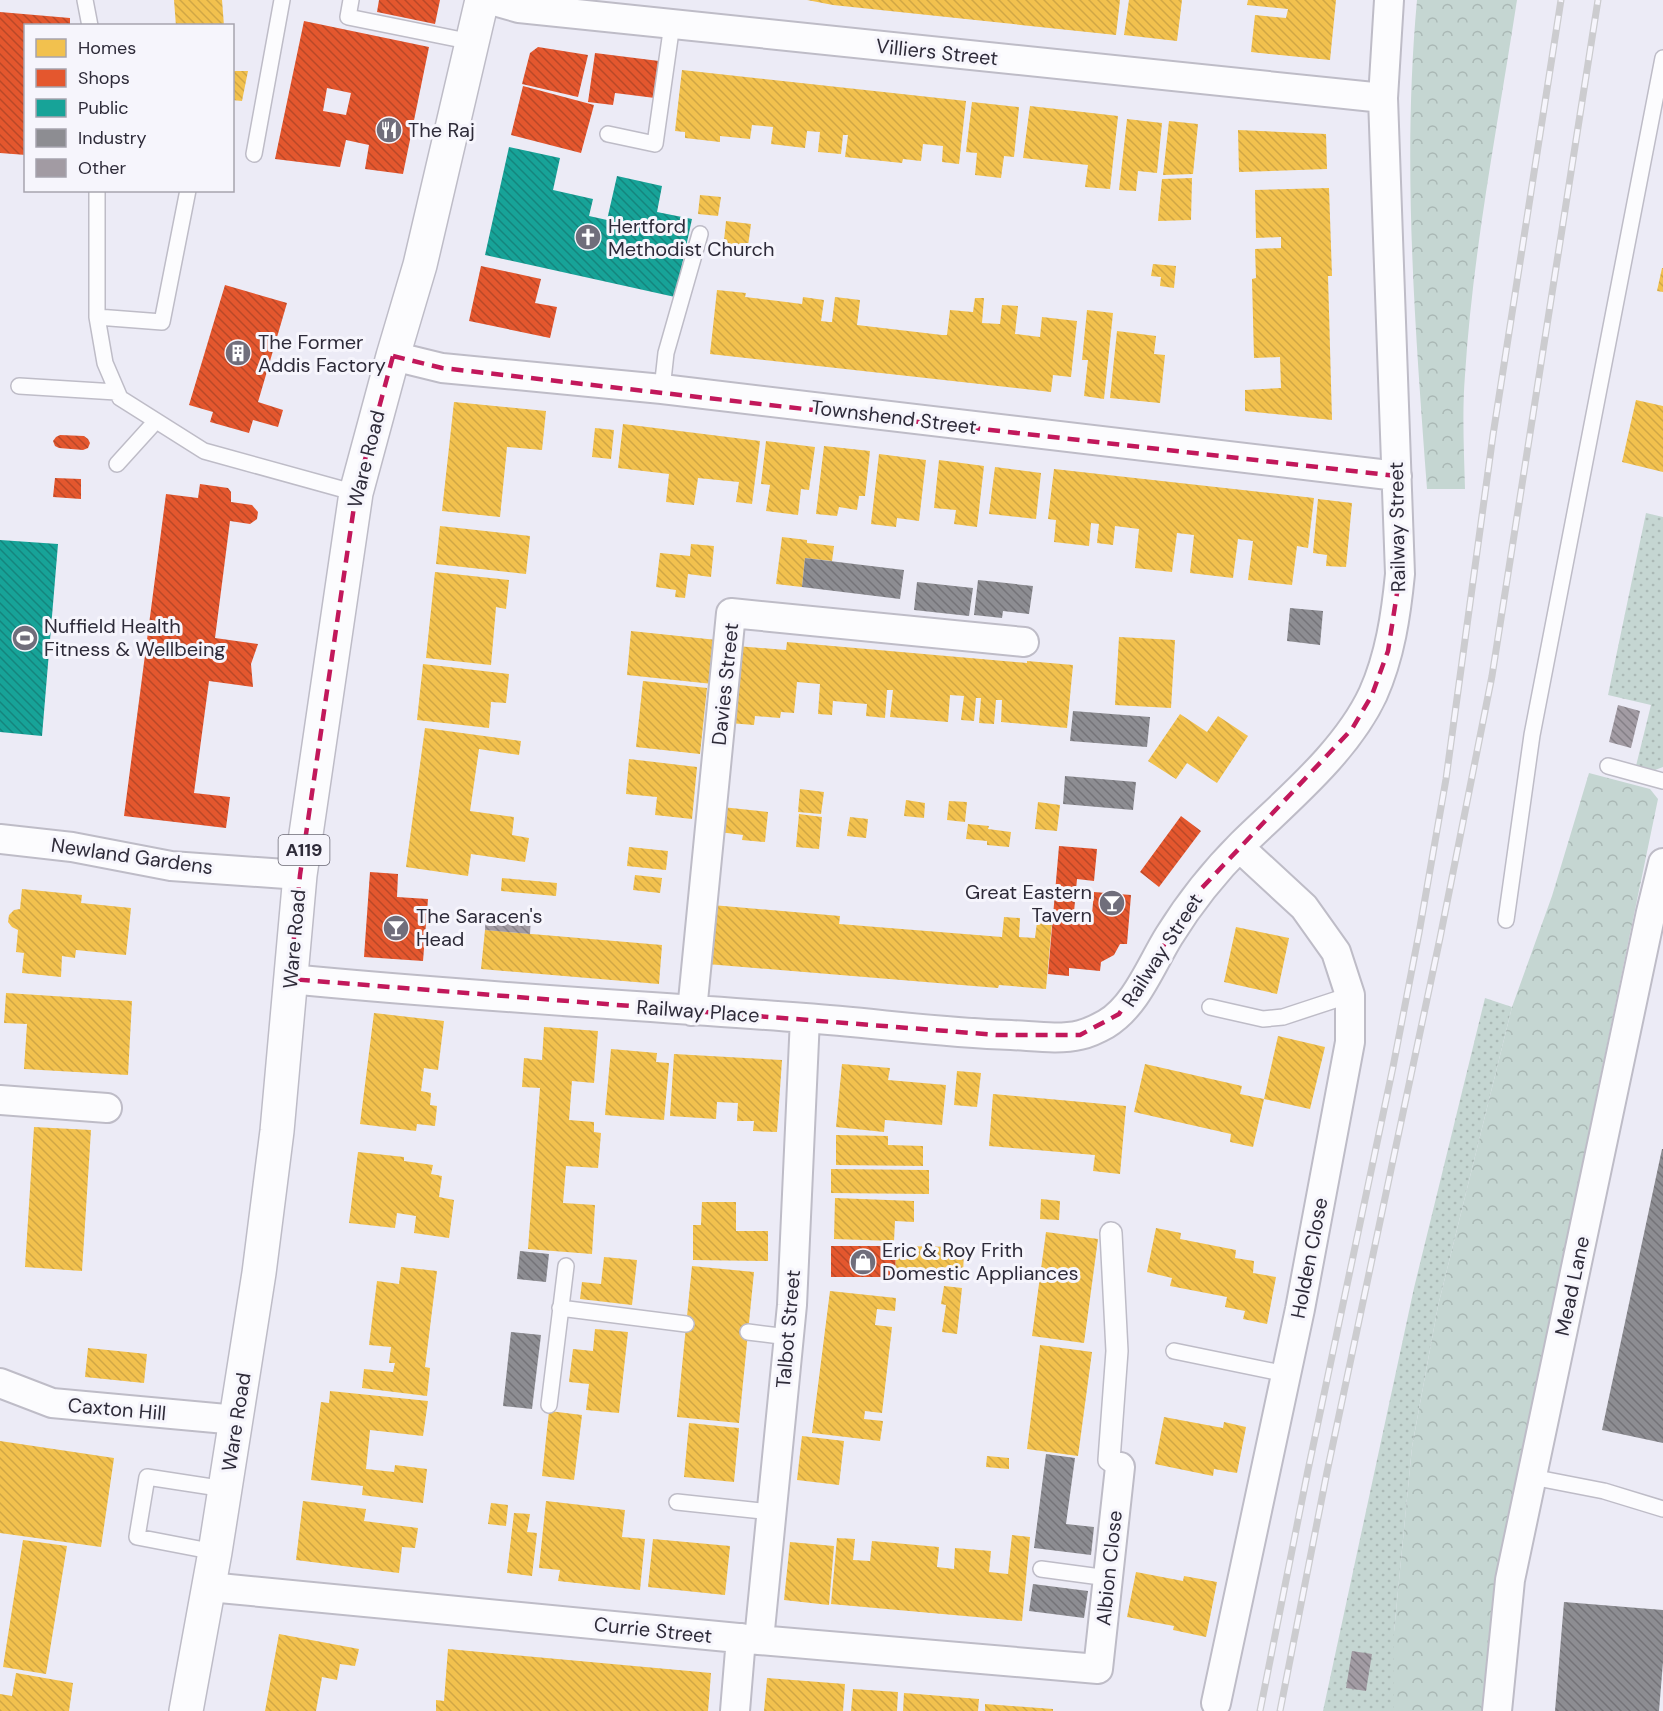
<svg xmlns="http://www.w3.org/2000/svg" width="1663" height="1711" font-family="'DM Sans',sans-serif">
<defs>
<pattern id="grass-dots" width="8" height="8" patternUnits="userSpaceOnUse" patternTransform="scale(1.5)"><rect width="8" height="8" fill="#c5d6d2"/><path d="M2 2h.1M6 6h.1" fill="none" stroke="#aab8b5" stroke-width="1.8" stroke-linecap="round"/></pattern>
<pattern id="forest-crowns" width="20" height="18" patternUnits="userSpaceOnUse" patternTransform="scale(1.5)"><rect width="20" height="18" fill="#c5d6d2"/><path d="M2 6a3 3 0 1 1 6 0M12 15a3 3 0 1 1 6 0" fill="none" stroke="#aab8b5"/></pattern>
<pattern id="homes-back-hatch" width="6" height="6" patternUnits="userSpaceOnUse" patternTransform="scale(1.5)"><rect width="6" height="6" fill="#f2c14e"/><path d="M-1 5l2 2M0 0l6 6M5-1l2 2" fill="none" stroke="#d0a645"/></pattern>
<pattern id="shops-back-hatch" width="6" height="6" patternUnits="userSpaceOnUse" patternTransform="scale(1.5)"><rect width="6" height="6" fill="#e4572e"/><path d="M-1 5l2 2M0 0l6 6M5-1l2 2" fill="none" stroke="#b94828"/></pattern>
<pattern id="public-back-hatch" width="6" height="6" patternUnits="userSpaceOnUse" patternTransform="scale(1.5)"><rect width="6" height="6" fill="#17a398"/><path d="M-1 5l2 2M0 0l6 6M5-1l2 2" fill="none" stroke="#15857d"/></pattern>
<pattern id="industry-back-hatch" width="6" height="6" patternUnits="userSpaceOnUse" patternTransform="scale(1.5)"><rect width="6" height="6" fill="#8d8d92"/><path d="M-1 5l2 2M0 0l6 6M5-1l2 2" fill="none" stroke="#747378"/></pattern>
<pattern id="building-back-hatch" width="6" height="6" patternUnits="userSpaceOnUse" patternTransform="scale(1.5)"><rect width="6" height="6" fill="#a29ba3"/><path d="M-1 5l2 2M0 0l6 6M5-1l2 2" fill="none" stroke="#847f86"/></pattern>
</defs>
<rect width="100%" height="100%" fill="#ecebf6"/>
<path fill="url(#grass-dots)" d="M1646 513 1663 517V767L1655 770 1636 766 1651 705 1608 695Z
M1485 998 1512 1007 1438 1306 1412 1447 1394 1632V1710L1396 1711H1323L1414 1288Z"/>
<path fill="url(#forest-crowns)" d="M1417 0H1517C1498 124 1473 249 1465 375 1462 412 1464 451 1465 489H1427C1415 327 1402 163 1417 0Z
M1589 773 1650 789 1658 799 1494 1589 1482 1711H1394V1632L1412 1447 1438 1306 1512 1007 1552 896Z"/>
<path fill="url(#homes-back-hatch)" d="M174 0H222L224 26H176Z
M807 0H1120L1116 35 833 5Z
M1129 0H1182L1177 41 1124 35Z
M1248 0H1336L1330 60 1251 52 1255 15 1286 18 1288 9 1247 5Z
M682 70 966 101 959 164 942 162 943 146 923 144 921 161 903 159 902 163 845 157 848 135H843L841 154 818 152 820 132 807 131 805 148 771 144 773 127 763 126 752 125 750 139 720 136V142L685 138V132L675 131Z
M232 71H248L242 101 232 100Z
M972 102 1019 107 1014 157 1004 156 1001 178 975 175 977 153 966 152Z
M1030 106 1118 116 1110 189 1085 187 1088 165 1023 158Z
M1127 119 1162 123 1157 173 1138 171 1136 191 1119 190Z
M1169 121 1198 124 1193 174 1163 175Z
M1238 130 1326 134 1327 169 1239 172Z
M1192 178 1191 220 1158 221 1162 179Z
M1329 188 1332 276H1328L1332 420 1245 411V390L1281 388 1280 357 1254 358 1252 279 1256 278 1255 249 1281 248V237L1256 238 1255 190Z
M700 195 721 197 718 216 698 214Z
M726 221 751 224 747 253 723 250Z
M1153 264 1176 266 1174 288 1160 286 1161 277 1151 276Z
M1662 268H1663V292L1657 291Z
M717 290 746 293 745 297 802 304 803 297 824 300 821 321 829 322H832L835 297 860 300 857 325 942 335H947L950 310 973 312 975 298H984L982 323 1000 324 1002 305 1018 306 1015 334 1040 337 1042 317 1077 321 1071 377 1053 375 1051 392 710 354Z
M1087 310 1113 313 1104 399 1084 396 1088 360H1082Z
M1117 331 1156 336 1154 354 1165 355 1160 403 1110 398Z
M1636 400 1663 406V472L1622 462Z
M454 402 546 411 542 450 507 447 500 517 442 511Z
M623 424 760 441 752 504 736 502 739 482 698 478 694 505 666 502 669 474 618 468Z
M595 428 614 430 611 459 592 457Z
M766 441 815 447 809 490 801 489 798 515 766 511 770 485 761 484Z
M824 446 870 451 865 496H859L857 510 839 507 837 516 816 514Z
M879 454 926 460 919 521 897 518 896 527 871 524Z
M939 460 984 466 977 527 954 524 956 510 934 508Z
M995 467 1041 473 1036 519 989 514Z
M1054 469 1314 498 1308 548 1297 546 1292 585 1248 580 1253 541 1238 539 1233 578 1190 573 1194 535 1177 533 1172 572 1135 568 1139 529 1115 526 1113 545 1097 543 1099 524 1091 523 1089 546 1054 542 1056 520 1048 519Z
M1318 499 1352 503 1346 567 1326 566 1327 555 1313 553Z
M440 526 530 536 526 574 436 564Z
M782 537 807 540V543L834 546 832 561 805 558 802 587 776 584Z
M691 544 714 546 711 577 688 574 685 598 675 597 676 590 656 587 660 553 690 556Z
M435 572 509 580 506 609 496 607 491 665 426 658Z
M631 631 717 640 713 684 627 675Z
M1119 637 1175 640 1171 708 1115 705Z
M787 642 1027 663V661L1073 665 1067 728 1001 722 1002 700H996L994 724 979 723 981 698H976L974 721 961 720 964 696 950 695 948 722 890 717 893 690H887L885 718 866 716 867 704 833 701 832 715 818 714 820 684 797 682 794 713 781 712 780 718 755 716 754 725 729 723 736 646 786 650Z
M423 664 509 674 506 703 491 702 489 728 417 720Z
M643 681 707 688 700 754 636 747Z
M1180 714 1207 732 1218 716 1248 736 1217 783 1187 763 1176 779 1148 761Z
M425 728 521 741 519 755 479 749 470 811 514 817 512 835 529 838 525 862 471 854 468 876 406 867Z
M629 759 697 767 692 819 655 815 657 797 626 794Z
M800 789 824 792 821 814 798 812Z
M906 800 925 803 924 818 904 816Z
M949 801 967 802 965 822 947 820Z
M1038 802 1060 805 1057 831 1035 829Z
M722 807 768 812 765 842 742 840 743 835 719 832Z
M799 814 822 817 819 849 796 847Z
M850 817 868 819 866 838 847 836Z
M968 824 989 826 988 829 1011 832 1009 847 987 845V841L966 839Z
M629 847 668 851 666 870 627 866Z
M635 875 662 878 660 893 633 890Z
M502 878 557 883 556 896 501 891Z
M22 889 82 895 81 903 131 908 126 955 76 950 75 958 62 956 61 977 22 973 24 953 16 952 18 930 12 927 8 922 9 915 14 910 20 909Z
M712 905 840 916 839 924 1002 937 1004 917 1020 918 1019 937 1035 938 1037 922 1052 923 1046 989 999 985 998 988 707 964Z
M1236 927 1289 938 1277 994 1224 982Z
M485 930 662 945 659 984 481 969Z
M6 993 132 1001 128 1075 24 1069 27 1024 4 1023Z
M374 1013 444 1021 438 1070 424 1068 421 1091 431 1093 430 1105 437 1106 435 1126 417 1124 416 1131 360 1124Z
M544 1027 598 1031 594 1083 572 1081 569 1120 594 1122V1132L601 1133 598 1168 566 1166 563 1203 595 1205 592 1254 528 1249 540 1088 522 1087 524 1058 542 1060Z
M1278 1036 1325 1047 1310 1109 1264 1099Z
M611 1049 657 1053 656 1062 669 1063 664 1120 605 1115Z
M674 1054 782 1060 777 1132 753 1131 754 1121H737L738 1103 717 1102 716 1119 670 1116Z
M842 1064 890 1068 888 1080 946 1085 942 1125 885 1120 884 1132 836 1127Z
M1145 1064 1242 1086 1240 1094 1264 1099 1253 1147 1230 1142 1231 1134 1134 1112Z
M957 1071 981 1073 977 1107 954 1105Z
M993 1094 1126 1106 1120 1174 1093 1171 1095 1155 989 1146Z
M34 1127 91 1130 82 1271 25 1267Z
M836 1135 888 1136V1145L923 1146V1166L836 1165Z
M358 1152 404 1157V1161L433 1165 431 1174 442 1176 439 1197 454 1200 449 1238 414 1233 416 1216 397 1213 395 1228 349 1223Z
M831 1169 929 1170V1194L831 1193Z
M835 1198 914 1201V1222L895 1221 894 1241 834 1239Z
M1041 1199 1060 1201 1059 1220 1040 1219Z
M702 1202H736V1231H768V1261L693 1260V1225H701Z
M1156 1228 1181 1233 1180 1239 1236 1250 1235 1258 1254 1261 1253 1273 1276 1277 1267 1324 1243 1319 1245 1311 1225 1307 1227 1297 1170 1286 1172 1278 1147 1272Z
M1046 1232 1098 1239 1084 1343 1032 1336Z
M896 1246 964 1247 963 1278 895 1277Z
M604 1257 637 1260 632 1305 580 1299 582 1282 601 1284Z
M692 1266 754 1272 739 1423 677 1417Z
M401 1267 437 1271 425 1367 430 1368 427 1396 362 1388 364 1369 393 1372 395 1363H389L391 1347 369 1345 377 1281 399 1284Z
M944 1286 962 1288 957 1334 942 1332 946 1305 941 1304Z
M830 1291 896 1298 895 1311 877 1309 875 1325 892 1327 882 1413 865 1411 864 1419 883 1421 880 1441 812 1433Z
M595 1329 628 1332 619 1413 586 1410 589 1384 569 1382 573 1349 593 1351Z
M1040 1345 1092 1352 1078 1456 1027 1449Z
M88 1348 147 1354 144 1383 85 1377Z
M330 1391 428 1401 423 1436 370 1430 366 1469 394 1472 395 1465 427 1469 423 1503 362 1495 363 1486 311 1480 321 1402 329 1403Z
M549 1411 582 1415 574 1480 542 1476Z
M1164 1417 1223 1428 1224 1422 1246 1427 1237 1473 1214 1469 1213 1476 1155 1464Z
M689 1423 739 1428 734 1482 684 1477Z
M802 1436 844 1441 839 1485 797 1480Z
M0 1441 114 1458 101 1547 0 1533Z
M987 1456 1009 1458V1469L986 1467Z
M303 1501 366 1509 364 1521 418 1528 415 1548 402 1547 399 1573 296 1560Z
M546 1501 625 1510 622 1537 645 1539 640 1590 558 1581 560 1570 539 1568Z
M491 1503 508 1505 506 1526 488 1524Z
M514 1513 530 1514 527 1532 537 1533 532 1576 507 1573Z
M1012 1535 1030 1537 1022 1621 831 1604 837 1538 855 1539 853 1560 870 1561 872 1541 939 1547 937 1567 954 1569 955 1548 991 1551 989 1572 1008 1574Z
M653 1539 730 1546 725 1595 648 1587Z
M23 1540 67 1546 46 1674 3 1667Z
M790 1542 834 1546 829 1605 784 1600Z
M1136 1572 1183 1581 1184 1576 1217 1582 1206 1637 1173 1630 1174 1626 1127 1617Z
M279 1634 359 1649 355 1666 340 1664 337 1680 322 1677 316 1711H265Z
M448 1649 711 1673 708 1711H436V1700L444 1701Z
M16 1673 73 1683 69 1711H0V1694L12 1696Z
M767 1678 845 1684 843 1711H764Z
M853 1689 898 1692 897 1711H851Z
M904 1693 979 1699 978 1711H903Z
M985 1704 1053 1709V1711H985Z"/>
<path fill="url(#shops-back-hatch)" fill-rule="evenodd" d="M379 0H440L435 24 377 12Z
M0 12 70 18V26H26V155L0 153Z
M304 21 429 47 403 174 365 169 369 145 346 140 340 167 275 159ZM327 88 351 93 346 115 323 111Z
M538 47 588 55 578 97 522 84 530 53Z
M595 53 659 61 655 98 615 93 613 105 588 102Z
M523 86 594 105 581 153 511 135Z
M481 266 541 279 535 303 557 307 550 338 469 321Z
M225 285 287 303 258 402 283 410 278 427 253 420 249 433 210 422 213 412 189 405Z
M60 435 84 436 88 439 90 443 88 448 83 450 59 448 55 446 53 441 56 437Z
M55 478 81 479V499L53 497Z
M200 484 228 488 231 492V502L252 505 258 512 257 519 250 524 230 521 215 638 258 644 251 664 253 687 209 681 194 793 230 797 226 828 124 816 166 494 198 498Z
M1181 816 1201 831 1159 887 1140 872Z
M1059 846 1097 849 1094 881 1077 879 1074 912 1092 914 1094 892 1131 895 1127 944H1120L1114 955 1101 962 1100 971 1069 968V976L1048 974Z
M370 872 398 874 397 897 428 899 423 961 364 957Z
M831 1246H896L895 1277H831Z"/>
<path fill="url(#public-back-hatch)" d="M509 147 560 158 553 190 593 199 589 216 607 220 617 176 662 186 657 212 692 219 675 297 485 255Z
M0 540 58 544 42 736 0 732Z"/>
<path fill="url(#industry-back-hatch)" d="M805 558 904 570 900 599 802 587Z
M978 580 1033 586 1029 614 1003 611 1002 618 974 615Z
M917 582 973 588 969 616 914 610Z
M1290 608 1323 611 1320 645 1287 641Z
M1073 711 1150 717 1147 747 1070 741Z
M1065 776 1136 782 1133 810 1063 804Z
M1662 1149H1663V1443L1602 1430Z
M520 1251 549 1254 546 1282 517 1279Z
M511 1332 541 1335 532 1409 503 1406Z
M1046 1454 1075 1458 1066 1524 1094 1527 1091 1555 1034 1548Z
M1033 1584 1088 1591 1084 1618 1029 1611Z
M1564 1602 1663 1610V1662L1659 1711H1555Z"/>
<path fill="url(#building-back-hatch)" d="M1618 705 1640 711 1631 748 1609 742Z
M486 912 531 916 530 934 485 930Z
M1352 1651 1372 1654 1366 1691 1346 1688Z"/>
<g fill="none" stroke-linecap="round" stroke-linejoin="round">
<defs>
<path id="service" d="M85 0 90 26
M351 0 348 17 472 42
M608 134 655 144 672 24
M254 154 282 0
M97 190V317L105 363 120 398 204 451 356 493
M97 317 162 322 188 190
M19 386 116 392
M662 389 666 353 700 234
M117 464 155 422
M1608 766 1663 781
M1506 920 1532 735 1663 58
M1210 1007 1263 1019 1283 1017 1350 995
M560 1308 686 1324
M748 1332 788 1337
M1174 1351 1286 1374
M549 1405 566 1266
M1532 1477 1604 1491 1663 1509
M677 1502 771 1512
M215 1552 137 1537 147 1477 225 1489
M1041 1569 1108 1578"/>
<path id="pedestrian" d="M1111 1233 1117 1351 1109 1460 1120 1467"/>
<path id="minor" d="M491 0 519 8 1383 98
M393 356 442 368 662 389 1397 476
M0 839 72 847 171 866 300 875
M290 979C462 996 634 1005 805 1018 874 1023 943 1033 1011 1035 1033 1036 1059 1040 1080 1035 1088 1033 1099 1028 1106 1024 1136 1006 1151 965 1169 936 1190 902 1214 872 1242 844 1287 800 1346 752 1373 694 1390 656 1396 615 1400 574L1383 98 1389 0
M692 1011 731 613 1024 642
M0 1100 107 1108
M0 1383 52 1403 237 1420
M209 1587 759 1640 1098 1669 1120 1467
M759 1640 792 1305 805 1018
M1216 1703 1300 1309 1350 1042V995L1336 952 1304 907 1239 847
M735 1711 741 1638
M1497 1711 1510 1580 1651 912 1663 863"/>
<path id="primary" d="M186 1711 215 1552 259 1273 277 1131 300 875 356 493 393 356 420 265 482 0"/>
</defs>
<use href="#service" stroke="#bebcc7" stroke-width="18"/>
<use href="#pedestrian" stroke="#bebcc7" stroke-width="24"/>
<use href="#minor" stroke="#bebcc7" stroke-width="32"/>
<use href="#primary" stroke="#bebcc7" stroke-width="36"/>
<use href="#service" stroke="#fcfcfe" stroke-width="15"/>
<use href="#pedestrian" stroke="#fcfcfe" stroke-width="21"/>
<use href="#minor" stroke="#fcfcfe" stroke-width="28"/>
<use href="#primary" stroke="#fcfcfe" stroke-width="33"/>
<defs>
<path id="rail" d="M1260 1711 1308 1470 1393 1067 1419 933 1446 779 1493 435 1561 0
M1280 1711 1327 1472 1440 938 1492 676 1598 0"/>
</defs>
<use href="#rail" stroke="#cccccf" stroke-width="7"/>
<use href="#rail" stroke="#f6f5fc" stroke-width="4.5" stroke-dasharray="14" stroke-linecap="butt"/>
</g>
<path fill="none" stroke="#c2185b" stroke-width="4.5" stroke-dasharray="12 8" stroke-linejoin="round" d="M393 356 442 368 1397 476 1400 574 1388 651 1372 695 1352 729 1199 891 1119 1014 1080 1035H997L290 979 300 875 356 493Z"/>
<defs>
<symbol id="restaurant-disc" viewBox="-11 -11 22 22"><circle r="9.5" fill="#706e7b" stroke="#f6f5fc"/><path d="M-5-6h1v4h1v-4h1v4h1v-4h1v5L-1.5 .5V6h-2V.5L-5-1ZM5-6V6H3V1.5H1.5Q1.5-4 5-6Z" fill="#fff"/></symbol>
<symbol id="church-disc" viewBox="-11 -11 22 22"><circle r="9.5" fill="#706e7b" stroke="#f6f5fc"/><path d="M-1.2-6h2.4v3.5h3.3v2.4h-3.3V6h-2.4V-.1h-3.3v-2.4h3.3Z" fill="#fff"/></symbol>
<symbol id="building-disc" viewBox="-11 -11 22 22"><circle r="9.5" fill="#706e7b" stroke="#f6f5fc"/><path d="M-4-6H4V6H1V3H-1V6H-4ZM-2.5-4.3h1.7v1.8h-1.7ZM.8-4.3h1.7v1.8H.8ZM-2.5-1h1.7V.8h-1.7ZM.8-1h1.7V.8H.8Z" fill="#fff"/></symbol>
<symbol id="stadium-disc" viewBox="-11 -11 22 22"><circle r="9.5" fill="#706e7b" stroke="#f6f5fc"/><path d="M0-5a6.5 5 0 1 0 0 10a6.5 5 0 1 0 0-10ZM-3.5-1.8h7v3.6h-7Z" fill="#fff"/></symbol>
<symbol id="bar-disc" viewBox="-11 -11 22 22"><circle r="9.5" fill="#706e7b" stroke="#f6f5fc"/><path d="M-6-5H6L.8 .8V4.5H3.5V6h-7V4.5H-.8V.8Z" fill="#fff"/></symbol>
<symbol id="shop-disc" viewBox="-11 -11 22 22"><circle r="9.5" fill="#706e7b" stroke="#f6f5fc"/><path d="M-5-2.5h2.3a2.7 3.5 0 0 1 5.4 0H5L5.5 6h-11ZM-1.5-2.5h3a1.5 2.3 0 0 0-3 0Z" fill="#fff"/></symbol>
</defs>
<g fill-rule="evenodd">
<use href="#restaurant-disc" x="374" y="115" width="30" height="30"/>
<use href="#church-disc" x="573" y="222" width="30" height="30"/>
<use href="#building-disc" x="223" y="338" width="30" height="30"/>
<use href="#stadium-disc" x="10" y="623" width="30" height="30"/>
<use href="#bar-disc" x="1097" y="888" width="30" height="30"/>
<use href="#bar-disc" x="381" y="913" width="30" height="30"/>
<use href="#shop-disc" x="848" y="1247" width="30" height="30"/>
</g>
<g text-anchor="middle" stroke-width="6" stroke-linejoin="round" paint-order="stroke">
<rect fill="#f6f5fc" stroke="#6a6874" stroke-width="1.5" x="278.5" y="835" width="51" height="30" rx="4.5"/>
<g font-size="18" font-weight="bold" fill="#2e2b39">
<text x="304" y="856">A119</text>
</g>
<g font-size="20" fill="#2e2b39" stroke="#f6f5fc">
<text transform="translate(937 52) rotate(6)" y="7">Villiers Street</text>
<text transform="translate(894 417) rotate(7)" y="7">Townshend Street</text>
<text transform="translate(366 459) rotate(-76)" y="7">Ware Road</text>
<text transform="translate(1397 527) rotate(-91)" y="7">Railway Street</text>
<text transform="translate(725 684) rotate(-84)" y="7">Davies Street</text>
<text transform="translate(132 856) rotate(8)" y="7">Newland Gardens</text>
<text transform="translate(294 939) rotate(-85)" y="7">Ware Road</text>
<text transform="translate(1162 950) rotate(-57)" y="7">Railway Street</text>
<text transform="translate(698 1011) rotate(4)" y="7">Railway Place</text>
<text transform="translate(1309 1258) rotate(-79)" y="7">Holden Close</text>
<text transform="translate(1572 1286) rotate(-78)" y="7">Mead Lane</text>
<text transform="translate(788 1329) rotate(-85)" y="7">Talbot Street</text>
<text transform="translate(117 1409) rotate(5)" y="7">Caxton Hill</text>
<text transform="translate(236 1422) rotate(-81)" y="7">Ware Road</text>
<text transform="translate(1109 1568) rotate(-84)" y="7">Albion Close</text>
<text transform="translate(653 1630) rotate(6)" y="7">Currie Street</text>
</g>
<g font-size="20" fill="#2e2b39" stroke="#f6f5fc" text-anchor="start">
<text x="408" y="137">The Raj</text>
<text x="608" y="233">Hertford<tspan x="608" dy="23">Methodist Church</tspan></text>
<text x="258" y="349">The Former<tspan x="258" dy="23">Addis Factory</tspan></text>
<text x="44" y="633">Nuffield Health<tspan x="44" dy="23">Fitness &amp; Wellbeing</tspan></text>
<text x="1092" y="899" text-anchor="end">Great Eastern<tspan x="1092" dy="23">Tavern</tspan></text>
<text x="416" y="923">The Saracen's<tspan x="416" dy="23">Head</tspan></text>
<text x="882" y="1257">Eric &amp; Roy Frith<tspan x="882" dy="23">Domestic Appliances</tspan></text>
</g>
</g>
<rect x="24" y="24" width="210" height="168" fill="#f6f5fc" stroke="#a6a4ae" stroke-width="1.5"/>
<rect x="36" y="39" width="30" height="18" fill="#f2c14e" stroke="#a6a4ae" stroke-width="1.5"/>
<text x="78" y="54" font-size="18" fill="#2e2b39">Homes</text>
<rect x="36" y="69" width="30" height="18" fill="#e4572e" stroke="#a6a4ae" stroke-width="1.5"/>
<text x="78" y="84" font-size="18" fill="#2e2b39">Shops</text>
<rect x="36" y="99" width="30" height="18" fill="#17a398" stroke="#a6a4ae" stroke-width="1.5"/>
<text x="78" y="114" font-size="18" fill="#2e2b39">Public</text>
<rect x="36" y="129" width="30" height="18" fill="#8d8d92" stroke="#a6a4ae" stroke-width="1.5"/>
<text x="78" y="144" font-size="18" fill="#2e2b39">Industry</text>
<rect x="36" y="159" width="30" height="18" fill="#a29ba3" stroke="#a6a4ae" stroke-width="1.5"/>
<text x="78" y="174" font-size="18" fill="#2e2b39">Other</text>
</svg>
